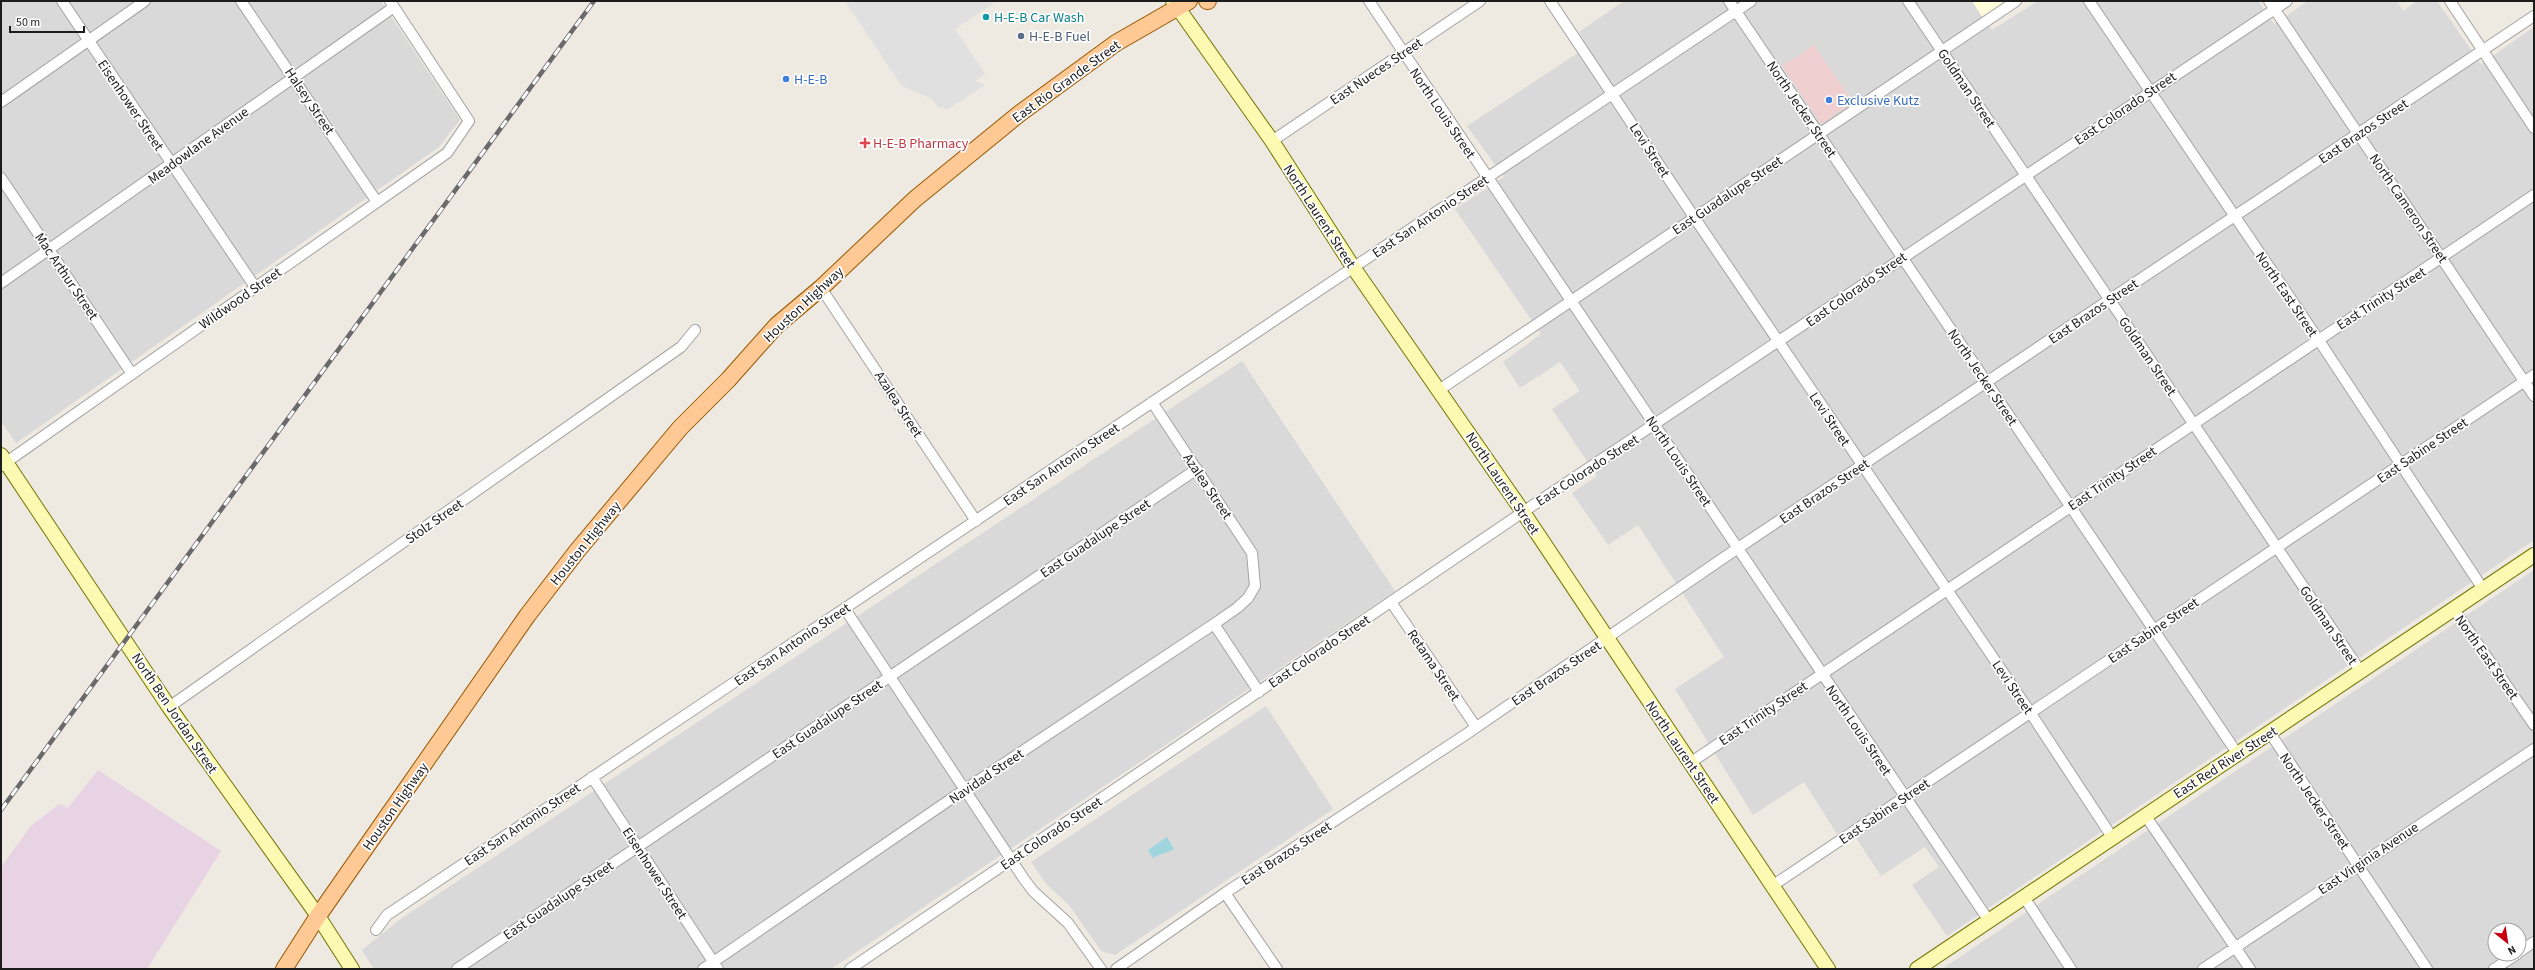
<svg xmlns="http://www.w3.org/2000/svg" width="2535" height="970" font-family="'Source Sans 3',sans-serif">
<rect width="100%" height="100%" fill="#eee9e1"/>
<path fill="#dad9d9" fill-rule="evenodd" d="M1 1H381L460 120 439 147 16 443 1 421Z
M1624 1H1972L1992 30 2038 1H2258L2274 24 2308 1H2397L2403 11 2417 1H2437L2481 64 2534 27V540L1947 936 1912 885 1939 867 1925 847 1881 876 1849 827 1837 834 1804 782 1753 815 1675 689 1724 657 1638 525 1608 545 1572 493 1597 476 1552 409 1580 391 1560 362 1520 388 1503 362 1541 334 1455 209 1504 177 1467 126 1587 47 1579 32Z
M1242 361 1395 591 831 969H374L362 950 402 918Z
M2534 570V969H1942ZM2495 930H2519V954H2495Z
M1266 706 1333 809 1115 955 1101 951 1069 905 1047 885 1031 862Z"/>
<path fill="#f0cfd1" d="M1814 45 1853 102 1821 124 1782 66Z"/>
<path fill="#e8d3e5" d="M98 770 221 851 147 969H1V867L31 826 59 804 68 808Z"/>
<path fill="#fffcda" d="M1972 1H2009L1983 18Z"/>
<path fill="#e0e0e0" d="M845 1H997L955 29 985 74 975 81 985 85 948 109 938 107 932 99 902 86Z"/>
<path fill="#a0d5de" d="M1167 837 1174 849C1166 854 1160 853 1153 858L1148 850Z"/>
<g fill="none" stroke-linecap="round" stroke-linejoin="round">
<defs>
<path id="street" d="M62 1 255 287
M241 1 377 202
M1369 1 1989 921
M1550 1 1694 217 2030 712 2112 837
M1729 1 2237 753
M1908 1 2361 672
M2089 1 2318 339 2483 589
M2269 1 2534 396
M2450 1 2534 128
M1 102 145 1
M1272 141 1480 1
M1 178 132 374
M1 283 394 7
M821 288 976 521
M1439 390 2016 1
M1 466 447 153 469 121 390 1
M1391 602 1476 727
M2453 608 2534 725
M845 609 1024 879 1033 891 1068 923 1101 969
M1214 624 1259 692
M169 707 681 347 695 330
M2270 733 2427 969
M1690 763 2534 195
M592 777 718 969
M2145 815 2250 969
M1772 886 2534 375
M1225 893 1277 969
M2024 897 2071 969
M376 930 387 915 1751 1
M2519 952 2534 942
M457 969 1197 469
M703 969 964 790 1214 624 1237 608 1248 598 1255 586 1252 553 1152 402
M850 969 1523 512 2287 1
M1116 969 1225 893 1465 735 1738 548 2534 16
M2203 969 2534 749
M2494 969 2517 954"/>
<path id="secondary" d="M1173 1 1272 141 1353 267 1523 512 1828 969
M1 455 169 707 318 916 352 969
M1917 969 2534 555"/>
<path id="primary" d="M1207 1H1208
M284 969 318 916 527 616 577 551 680 428 728 380 777 325 821 288 915 199 1019 114 1116 43 1189 1"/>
</defs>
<use href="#street" stroke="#a3a3a3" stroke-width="12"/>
<use href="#secondary" stroke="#737601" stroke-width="16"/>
<use href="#primary" stroke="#955800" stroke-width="18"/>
<use href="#street" stroke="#fff" stroke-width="10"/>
<use href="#secondary" stroke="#fcfab2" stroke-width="14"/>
<use href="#primary" stroke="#ffc996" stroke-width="16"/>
<defs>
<path id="rail" d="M1 810 594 1"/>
</defs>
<use href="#rail" stroke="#6a6a6a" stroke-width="4.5"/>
<use href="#rail" stroke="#fff" stroke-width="3" stroke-dasharray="9" stroke-linecap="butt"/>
</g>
<circle fill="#0f9aa8" stroke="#fff" stroke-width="1.5" cx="986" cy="17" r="4"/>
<circle fill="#5c6f8a" stroke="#fff" stroke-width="1.5" cx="1021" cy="36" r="4"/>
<g fill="#3f7fe0" stroke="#fff" stroke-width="1.5">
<circle cx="786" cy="79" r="4"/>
<circle cx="1829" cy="100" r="4"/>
</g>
<path fill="#e0444e" stroke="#fff" stroke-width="1.5" d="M863 137h4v4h4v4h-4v4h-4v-4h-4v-4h4z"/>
<g text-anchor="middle" stroke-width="3.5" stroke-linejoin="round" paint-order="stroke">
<g font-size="14" fill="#0d838f" stroke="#fff" text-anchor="start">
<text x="994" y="22">H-E-B Car Wash</text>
</g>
<g font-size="14" fill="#4e5e75" stroke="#fff" text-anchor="start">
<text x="1029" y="41">H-E-B Fuel</text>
</g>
<g font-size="14" fill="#1c1c1c" stroke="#fff">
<text transform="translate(1376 71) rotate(-34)" y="5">East Nueces Street</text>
<text transform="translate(1066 81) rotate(-36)" y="5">East Rio Grande Street</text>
<text transform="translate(1967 88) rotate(56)" y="5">Goldman Street</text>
<text transform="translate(310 101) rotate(56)" y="5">Halsey Street</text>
<text transform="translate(131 105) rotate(56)" y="5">Eisenhower Street</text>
<text transform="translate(2125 108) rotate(-34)" y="5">East Colorado Street</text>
<text transform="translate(1802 109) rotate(56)" y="5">North Jecker Street</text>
<text transform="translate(1443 113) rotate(56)" y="5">North Louis Street</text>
<text transform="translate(2363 131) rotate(-34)" y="5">East Brazos Street</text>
<text transform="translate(198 145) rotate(-36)" y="5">Meadowlane Avenue</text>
<text transform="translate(1650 150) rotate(57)" y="5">Levi Street</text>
<text transform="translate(1727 195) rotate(-34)" y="5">East Guadalupe Street</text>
<text transform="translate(2409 208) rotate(56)" y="5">North Cameron Street</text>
<text transform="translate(1320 216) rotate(57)" y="5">North Laurent Street</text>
<text transform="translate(1430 216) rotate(-34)" y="5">East San Antonio Street</text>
<text transform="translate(67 276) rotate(56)" y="5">Mac Arthur Street</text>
<text transform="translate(1856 289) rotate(-35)" y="5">East Colorado Street</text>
<text transform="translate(2287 294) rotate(56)" y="5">North East Street</text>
<text transform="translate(240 298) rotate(-35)" y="5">Wildwood Street</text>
<text transform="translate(2381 298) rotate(-33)" y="5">East Trinity Street</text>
<text transform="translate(803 304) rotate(-43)" y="5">Houston Highway</text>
<text transform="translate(2093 311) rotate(-34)" y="5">East Brazos Street</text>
<text transform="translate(2148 356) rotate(56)" y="5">Goldman Street</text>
<text transform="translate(1983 377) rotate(56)" y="5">North Jecker Street</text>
<text transform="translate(899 404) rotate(57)" y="5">Azalea Street</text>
<text transform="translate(1830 419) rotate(56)" y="5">Levi Street</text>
<text transform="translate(2422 450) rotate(-34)" y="5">East Sabine Street</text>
<text transform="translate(1679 461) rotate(56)" y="5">North Louis Street</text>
<text transform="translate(1061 464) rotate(-34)" y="5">East San Antonio Street</text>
<text transform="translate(1587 470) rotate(-33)" y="5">East Colorado Street</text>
<text transform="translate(2112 478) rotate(-34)" y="5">East Trinity Street</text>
<text transform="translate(1503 483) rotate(56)" y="5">North Laurent Street</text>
<text transform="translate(1208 486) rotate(56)" y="5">Azalea Street</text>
<text transform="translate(1824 491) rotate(-34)" y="5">East Brazos Street</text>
<text transform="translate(434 521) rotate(-35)" y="5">Stolz Street</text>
<text transform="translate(1095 538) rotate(-34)" y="5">East Guadalupe Street</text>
<text transform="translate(585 543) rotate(-51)" y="5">Houston Highway</text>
<text transform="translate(2329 625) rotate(56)" y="5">Goldman Street</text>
<text transform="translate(2153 630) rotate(-34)" y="5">East Sabine Street</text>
<text transform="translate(792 644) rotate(-34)" y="5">East San Antonio Street</text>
<text transform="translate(1319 651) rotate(-34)" y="5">East Colorado Street</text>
<text transform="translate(2487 657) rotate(55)" y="5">North East Street</text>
<text transform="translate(1434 665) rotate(56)" y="5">Retama Street</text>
<text transform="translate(1556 673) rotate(-34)" y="5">East Brazos Street</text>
<text transform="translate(2013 687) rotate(56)" y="5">Levi Street</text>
<text transform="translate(175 713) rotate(56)" y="5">North Ben Jordan Street</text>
<text transform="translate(1763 713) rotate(-34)" y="5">East Trinity Street</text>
<text transform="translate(827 719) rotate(-34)" y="5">East Guadalupe Street</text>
<text transform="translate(1859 730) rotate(56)" y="5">North Louis Street</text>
<text transform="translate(1683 752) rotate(56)" y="5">North Laurent Street</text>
<text transform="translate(2225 762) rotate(-33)" y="5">East Red River Street</text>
<text transform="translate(986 776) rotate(-34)" y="5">Navidad Street</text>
<text transform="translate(2315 801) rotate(56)" y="5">North Jecker Street</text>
<text transform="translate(395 806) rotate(-55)" y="5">Houston Highway</text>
<text transform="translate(1884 811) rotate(-34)" y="5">East Sabine Street</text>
<text transform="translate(522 824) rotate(-34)" y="5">East San Antonio Street</text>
<text transform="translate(1051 833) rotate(-34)" y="5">East Colorado Street</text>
<text transform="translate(1286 853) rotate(-33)" y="5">East Brazos Street</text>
<text transform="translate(2368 858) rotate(-34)" y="5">East Virginia Avenue</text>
<text transform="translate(655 873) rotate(57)" y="5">Eisenhower Street</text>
<text transform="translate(558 900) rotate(-34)" y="5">East Guadalupe Street</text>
</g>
<g font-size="14" fill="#366cbe" stroke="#fff" text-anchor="start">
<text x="794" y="84">H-E-B</text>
<text x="1837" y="105">Exclusive Kutz</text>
</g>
<g font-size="14" fill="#be3a42" stroke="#fff" text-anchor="start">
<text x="873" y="148">H-E-B Pharmacy</text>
</g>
</g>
<rect width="2535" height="970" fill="none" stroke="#1c1c1c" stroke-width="4"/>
<g transform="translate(2507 942) rotate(150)"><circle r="19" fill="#ffffff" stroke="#a4a4a4"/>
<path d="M0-3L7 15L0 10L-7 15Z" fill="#c90010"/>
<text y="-6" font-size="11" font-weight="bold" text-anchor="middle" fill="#1c1c1c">N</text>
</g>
<path d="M10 26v6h74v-6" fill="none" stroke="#1c1c1c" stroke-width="2"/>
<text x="16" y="26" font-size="12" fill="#1c1c1c" stroke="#ffffff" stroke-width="3" paint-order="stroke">50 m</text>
</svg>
